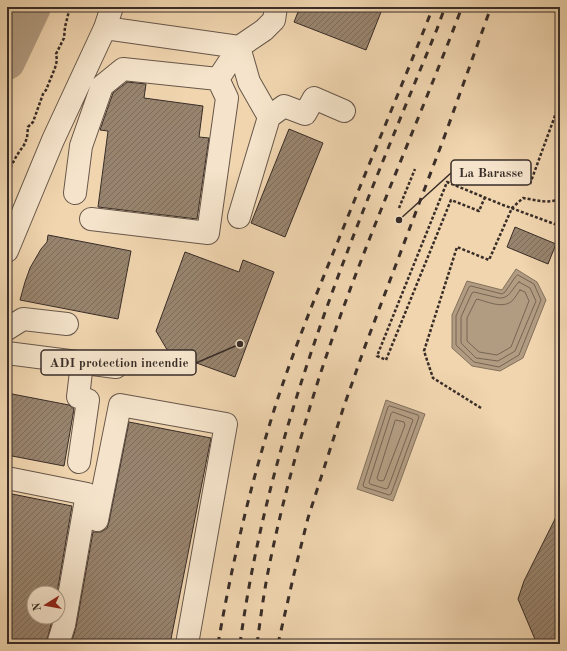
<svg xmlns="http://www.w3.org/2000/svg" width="567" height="651" font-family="'Old Standard TT',serif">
<defs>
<pattern id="building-hatch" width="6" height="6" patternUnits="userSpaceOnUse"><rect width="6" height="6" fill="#98846e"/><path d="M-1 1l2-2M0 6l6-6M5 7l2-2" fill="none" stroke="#7d6c5a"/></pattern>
</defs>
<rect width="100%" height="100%" fill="#f0d5af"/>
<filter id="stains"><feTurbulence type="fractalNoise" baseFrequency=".005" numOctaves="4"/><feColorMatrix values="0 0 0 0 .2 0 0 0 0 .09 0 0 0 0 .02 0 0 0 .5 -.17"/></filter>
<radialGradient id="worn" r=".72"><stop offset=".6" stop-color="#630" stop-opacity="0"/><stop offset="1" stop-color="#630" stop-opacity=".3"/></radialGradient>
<path fill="#b29c81" stroke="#82705d" d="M516 269 537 282 546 300 523 358 500 371 472 366 452 348V315L467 281 502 290Z
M386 400 425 414 393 501 357 489Z"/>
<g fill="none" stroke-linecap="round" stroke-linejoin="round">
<path stroke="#766454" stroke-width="1" d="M518 275 534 284 541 300 519 355 499 367 474 362 456 345V316L469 287 471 286 502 294 505 292 516 276Z
M519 282 530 288 536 301 515 351 498 361 476 358 461 343V317L472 293 474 292 499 298C510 299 512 288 519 282Z
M520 290 525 292 529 301 511 347 497 355 479 352 467 341V318L476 300 477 299C488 302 503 309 512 301 515 298 517 294 520 290Z
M390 406 418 415 419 417 391 494 389 495 364 487 363 485 388 407Z
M393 412 412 419 413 420 388 488 386 489 370 484 369 482 391 414Z
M396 420 404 422 405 425 384 480 382 481 378 480 377 478 395 421Z"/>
<path stroke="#b29c81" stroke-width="36" d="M7 62 33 7"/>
</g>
<path fill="url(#building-hatch)" stroke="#392d28" d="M300 7H383L366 50 294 22Z
M127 82 146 84 144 98 203 106 199 137 209 138 197 219 98 207 108 131 100 130 113 93Z
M289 129 323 143 285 237 251 223Z
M515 227 556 244 548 264 507 247Z
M48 235 131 251 118 319 20 300 25 282 30 268 41 249 47 242Z
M185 252 239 272 243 260 274 272 235 377 169 353 156 331Z
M7 393 69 405 74 409 64 466 7 455Z
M129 422 211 438 170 644H71L76 627 93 532H101L107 528 109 522Z
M7 493 72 506 57 593H34V617H53L46 644H16V640H7Z
M560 509V644H537L518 599 524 581Z"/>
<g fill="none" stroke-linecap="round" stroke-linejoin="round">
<defs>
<path id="minor" d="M105 28 239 47
M239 47 249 82 269 117 239 217
M269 117 284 106 305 114 314 98 344 111
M75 193 81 146 102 86 123 69 218 79
M91 219 208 233 227 98 218 79 239 47 264 30 274 20 276 7
M7 251 53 140 105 28 112 7
M7 329 23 319 67 324
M7 353 116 367
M79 462 88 400 78 397 82 363
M7 478 87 494 64 625 58 644
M97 520 120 405 226 424 187 644"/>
</defs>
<use href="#minor" stroke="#67574a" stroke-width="24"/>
<path stroke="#392d28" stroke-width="2.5" stroke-dasharray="3 2" stroke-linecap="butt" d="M7 182 8 172 17 155 24 145 27 138 28 127 33 122 43 94 46 90 55 68 57 60 56 54 64 38 65 27 70 7
M530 184 560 102
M485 197 479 211 451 200 386 360 377 356 447 182 503 205 560 226
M399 208 415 169
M481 408 433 378 424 351 457 247 489 260 512 208 523 198C536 200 548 204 560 199"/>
<use href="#minor" stroke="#f5e4cb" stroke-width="22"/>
<path stroke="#392d28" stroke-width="3" stroke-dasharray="7 7" stroke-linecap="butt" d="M218 644C232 563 251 482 276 404 294 349 316 295 338 241 367 169 397 97 426 25L433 7
M240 644C269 428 355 229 437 29L445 7
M257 644C260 622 263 599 267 577 280 510 298 444 319 378 360 252 415 131 462 7
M278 644 294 574 308 518 343 409 364 349 445 135 491 7"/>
</g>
<path fill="none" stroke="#392d28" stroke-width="1.5" d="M399 220L451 173M240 344L196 363"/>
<g fill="#392d28" stroke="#f5e4cb" stroke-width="1.5">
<circle cx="399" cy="220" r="4"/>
<circle cx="240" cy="344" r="4"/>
</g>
<g fill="#f5e4cb" stroke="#392d28" stroke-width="1.5">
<rect x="451" y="160" width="80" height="25" rx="4"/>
<rect x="41" y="350" width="155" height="25" rx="4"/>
</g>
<g font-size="13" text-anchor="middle" font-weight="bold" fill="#392d28">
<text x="491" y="177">La Barasse</text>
<text x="119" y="367">ADI protection incendie</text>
</g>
<rect width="567" height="651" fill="none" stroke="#f0d5af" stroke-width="24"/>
<rect x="8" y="8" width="551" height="635" fill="none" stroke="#392d28" stroke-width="2"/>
<rect x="12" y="12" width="543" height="627" fill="none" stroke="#392d28"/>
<g transform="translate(46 605) rotate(259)"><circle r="19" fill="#f5e4cb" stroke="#aa9b8a"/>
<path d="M0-3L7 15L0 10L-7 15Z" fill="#8f2418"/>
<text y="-6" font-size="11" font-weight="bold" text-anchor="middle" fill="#392d28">N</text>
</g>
<rect width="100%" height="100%" filter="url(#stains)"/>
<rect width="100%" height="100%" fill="url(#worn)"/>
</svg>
